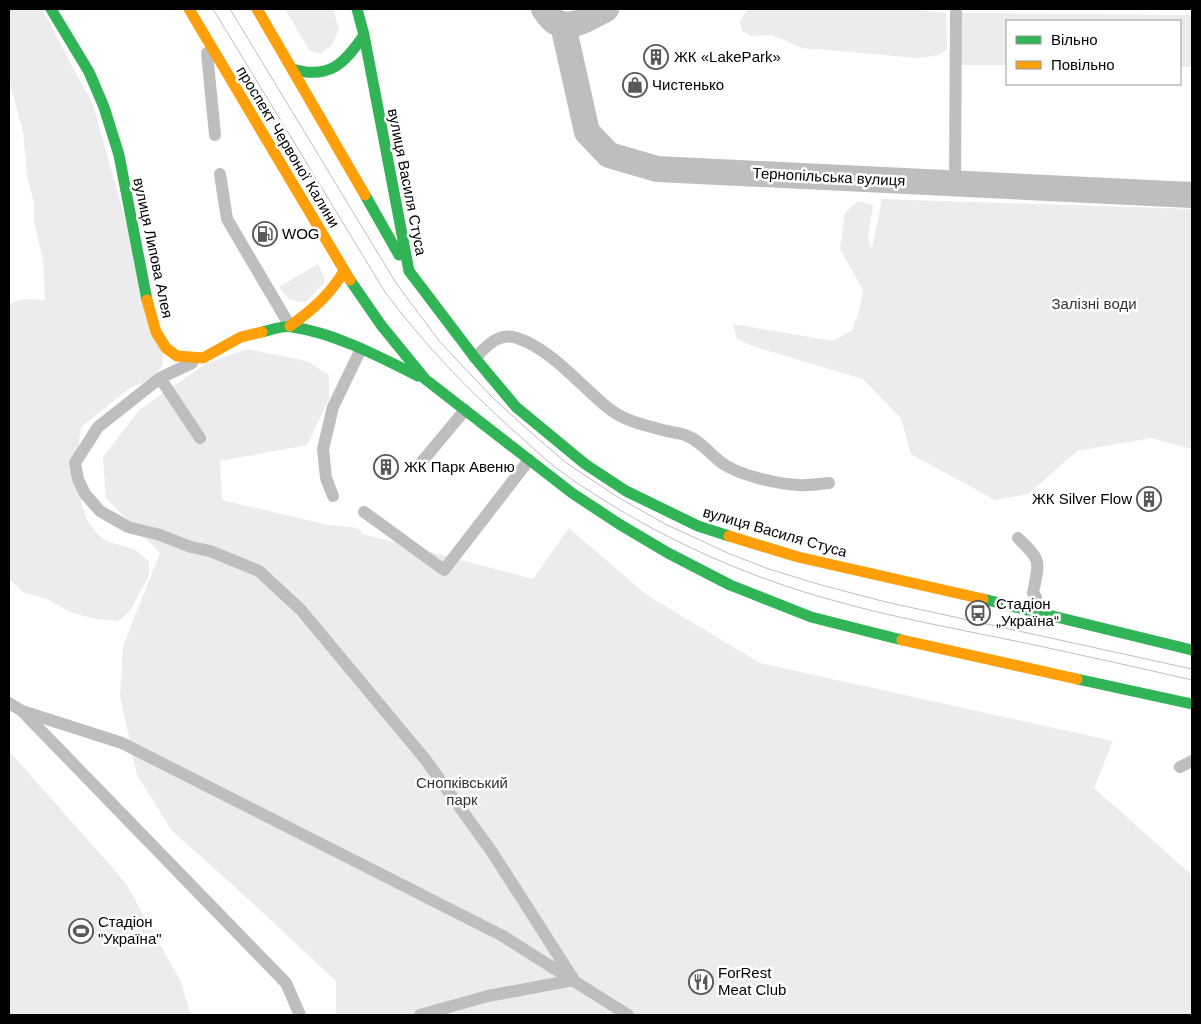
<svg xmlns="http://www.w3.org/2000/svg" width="1201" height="1024" font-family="Arial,sans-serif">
<rect width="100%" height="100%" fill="#fff"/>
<path fill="#ececec" d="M9 9H42L93 105 163 353V364L155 377 130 388 81 427C77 461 72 513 101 537 110 545 127 545 137 551 141 554 145 558 149 561V576L130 611 118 621 95 619 70 612 47 599 23 592 9 579V304L22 299 45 300 43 260 34 222V203L27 175 23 132 9 80Z
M285 9H333L339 29 332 45 320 54 309 50Z
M748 9H909L946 13 947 49 939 55 919 58 802 48 772 35 751 36 742 31 740 21Z
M962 13 1192 15V67H1180V21H1007V65H960Z
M882 199 1192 209V449L1151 438 1077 451 1028 494 995 500 911 454 901 418 863 379 752 346 737 339 733 324 833 341 852 330 858 314 863 290 840 249 845 213 858 201 873 205 868 239 872 248Z
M318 264 324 277 325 282 305 302C290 301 287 299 279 287Z
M247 349 307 361 329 375V399L307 445 220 461 222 500 328 525 353 527 360 530 363 534 533 579 569 528 648 596 760 663 1113 741 1094 788 1192 875V1015H336V981L232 884 172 831 137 775 120 696 123 646 160 553 106 498 103 457 139 410 207 363Z
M9 751 125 882 180 980 191 1015H9Z"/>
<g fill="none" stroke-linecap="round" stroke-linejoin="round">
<path stroke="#bebebe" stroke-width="12" d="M207 53 215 135
M220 174 227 219 290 326
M955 183 956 9
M475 358C487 346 498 332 517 338 551 349 580 385 607 407 623 421 647 426 667 431 673 433 680 433 685 435 702 441 711 456 725 465 743 476 777 484 798 485 808 486 819 484 829 483
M192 363 160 378 98 427 75 463 78 479 85 494 100 511 128 527 160 535 191 547 210 551 259 571 301 610 425 759 492 852 574 980 488 996 420 1015
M160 378 200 438
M420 464 465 410
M333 496 326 478 323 449 333 407 361 349
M364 512 444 570 529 460
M1018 538C1043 562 1039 561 1033 593L1036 597 1029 611
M9 703 22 711 286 983 300 1015
M22 711 122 743 501 935 628 1015
M1180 767 1192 761"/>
<path stroke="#bebebe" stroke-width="26" d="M544 9C547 13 550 18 554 21 570 32 592 16 606 9
M563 25 587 132 609 155 657 169 1192 195"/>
<path stroke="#30b455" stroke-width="11" d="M51 9 89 72 104 107 119 155 147 300
M357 9 364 35 409 271 475 358 516 407 585 464 626 491 698 526 729 536
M292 69C329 80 344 64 364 35
M365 195 399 255
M350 280 381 325 425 379 572 493 619 524 668 553 730 585 811 617 902 640
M262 332C271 330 283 325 292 327 335 333 380 357 418 376
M983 599 1192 650
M1077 679 1192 704"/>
<path stroke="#ff9f0a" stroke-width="11" d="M189 9 350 280
M257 9 365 195
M147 300 156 332 166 348 177 356 203 358 241 337 262 332
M290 326C312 310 330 295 344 271
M729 536 798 557 983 599
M902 640 1077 679"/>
<path stroke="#bebebe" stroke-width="1" d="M213 9 385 292C423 343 466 388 514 431 530 445 546 461 563 473 646 532 741 576 839 602 900 619 963 630 1025 643 1081 655 1136 667 1192 680
M230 9 396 283 440 342 492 397 528 430 565 462 616 496 665 524 730 554 769 569 821 585 886 602 1192 669"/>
</g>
<defs>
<symbol id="building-ring" viewBox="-11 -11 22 22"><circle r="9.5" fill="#fff" stroke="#595959" stroke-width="1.5"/><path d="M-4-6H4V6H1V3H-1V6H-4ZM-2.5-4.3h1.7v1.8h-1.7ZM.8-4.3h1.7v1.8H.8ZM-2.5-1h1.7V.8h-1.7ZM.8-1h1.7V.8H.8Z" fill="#595959"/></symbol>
<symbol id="shop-ring" viewBox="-11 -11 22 22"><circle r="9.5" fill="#fff" stroke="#595959" stroke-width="1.5"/><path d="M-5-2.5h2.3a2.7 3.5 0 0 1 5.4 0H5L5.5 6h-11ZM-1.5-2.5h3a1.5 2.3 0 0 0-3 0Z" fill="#595959"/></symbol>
<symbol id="fuel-ring" viewBox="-11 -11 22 22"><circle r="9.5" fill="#fff" stroke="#595959" stroke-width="1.5"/><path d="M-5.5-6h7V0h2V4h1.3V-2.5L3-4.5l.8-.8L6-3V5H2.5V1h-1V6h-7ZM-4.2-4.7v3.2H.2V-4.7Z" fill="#595959"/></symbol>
<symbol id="bus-ring" viewBox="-11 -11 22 22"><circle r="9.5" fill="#fff" stroke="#595959" stroke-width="1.5"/><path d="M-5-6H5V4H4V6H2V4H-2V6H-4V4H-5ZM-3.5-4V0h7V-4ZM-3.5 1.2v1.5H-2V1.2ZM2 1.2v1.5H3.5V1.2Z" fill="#595959"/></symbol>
<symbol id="stadium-ring" viewBox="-11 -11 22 22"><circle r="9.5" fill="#fff" stroke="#595959" stroke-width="1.5"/><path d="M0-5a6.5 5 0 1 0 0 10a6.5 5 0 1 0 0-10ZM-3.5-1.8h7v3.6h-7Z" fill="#595959"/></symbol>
<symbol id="restaurant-ring" viewBox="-11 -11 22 22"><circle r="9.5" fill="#fff" stroke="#595959" stroke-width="1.5"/><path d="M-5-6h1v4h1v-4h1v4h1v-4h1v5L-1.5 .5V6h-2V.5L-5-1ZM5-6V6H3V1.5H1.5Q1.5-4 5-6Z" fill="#595959"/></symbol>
</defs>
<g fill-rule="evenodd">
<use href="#building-ring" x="642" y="43" width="28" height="28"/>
<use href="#shop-ring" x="621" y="71" width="28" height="28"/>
<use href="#fuel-ring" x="251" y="220" width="28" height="28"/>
<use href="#building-ring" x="372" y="453" width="28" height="28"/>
<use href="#building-ring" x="1135" y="485" width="28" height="28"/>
<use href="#bus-ring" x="964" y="599" width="28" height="28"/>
<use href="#stadium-ring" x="67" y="917" width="28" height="28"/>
<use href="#restaurant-ring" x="687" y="968" width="28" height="28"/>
</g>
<g text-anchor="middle" stroke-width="5" stroke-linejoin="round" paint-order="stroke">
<g font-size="15" fill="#000" stroke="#fff" text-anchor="start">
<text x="674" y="62">ЖК «LakePark»</text>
<text x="652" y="90">Чистенько</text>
<text x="282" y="239">WOG</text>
<text x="404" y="472">ЖК Парк Авеню</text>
<text x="1132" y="504" text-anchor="end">ЖК Silver Flow</text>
<text x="996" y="609">Стадіон<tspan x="996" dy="17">„Україна“</tspan></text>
<text x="98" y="927">Стадіон<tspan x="98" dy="17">"Україна"</tspan></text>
<text x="718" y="978">ForRest<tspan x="718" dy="17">Meat Club</tspan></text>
</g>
<g font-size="15" fill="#000" stroke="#fff">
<text transform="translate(288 147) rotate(59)" y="5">проспект Червоної Калини</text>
<text transform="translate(829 177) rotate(3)" y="5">Тернопільська вулиця</text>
<text transform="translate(407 182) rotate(79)" y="5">вулиця Василя Стуса</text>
<text transform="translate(153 248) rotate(78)" y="5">вулиця Липова Алея</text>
<text transform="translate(775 532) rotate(16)" y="5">вулиця Василя Стуса</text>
</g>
<g font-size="15" fill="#333" stroke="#fff">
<text x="1094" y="309">Залізні води</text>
<text x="462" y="788">Снопківський<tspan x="462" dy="17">парк</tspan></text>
</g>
</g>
<rect width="1201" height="1024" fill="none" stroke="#000000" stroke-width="20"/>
<rect x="1006" y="20" width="175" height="65" fill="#ffffff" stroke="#999999"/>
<rect x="1016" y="36" width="25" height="8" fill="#30b455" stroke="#999999"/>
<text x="1051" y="45" font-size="15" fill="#000000">Вільно</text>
<rect x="1016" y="61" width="25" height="8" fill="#ff9f0a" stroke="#999999"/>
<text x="1051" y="70" font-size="15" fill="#000000">Повільно</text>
</svg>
